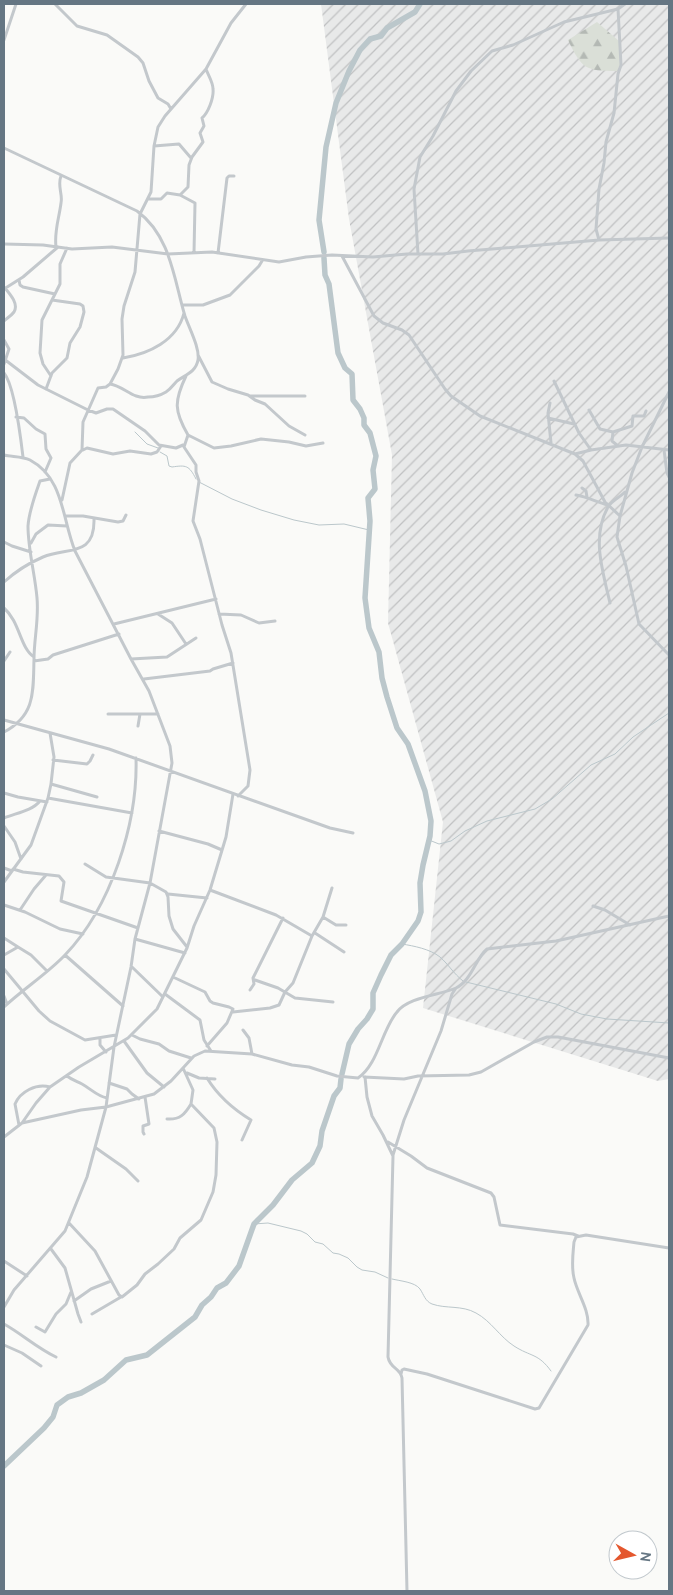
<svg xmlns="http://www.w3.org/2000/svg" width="673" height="1595" font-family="Cabin,sans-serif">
<defs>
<pattern id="industrial-furrows" width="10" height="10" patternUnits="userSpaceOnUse" patternTransform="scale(1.25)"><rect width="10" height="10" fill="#e8e9e9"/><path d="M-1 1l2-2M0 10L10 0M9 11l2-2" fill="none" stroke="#c0c1c2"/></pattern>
<pattern id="forest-firs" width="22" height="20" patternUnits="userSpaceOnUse" patternTransform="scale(1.25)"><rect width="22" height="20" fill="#dadfd7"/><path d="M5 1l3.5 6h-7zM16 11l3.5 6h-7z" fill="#b4b9b4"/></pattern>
</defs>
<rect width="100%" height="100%" fill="#fafaf8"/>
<path fill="url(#industrial-furrows)" d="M321 4H669V1079L658 1081 423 1008 443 822 388 623 392 455 349 219Z"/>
<path fill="url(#forest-firs)" d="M597 22 619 41 620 65 617 71C585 71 582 69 568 40Z"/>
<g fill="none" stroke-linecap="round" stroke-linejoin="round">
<path stroke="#bbc7cb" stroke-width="1" d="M135 432 147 444 158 448
M160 452 167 456 169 466 172 467C186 465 189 465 196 479
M199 482 232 499 261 510 294 520 319 525 344 524 369 530
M429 840 439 844 451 841 465 831 487 821 535 809 552 799 591 765 615 754 633 737 669 713
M402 944C414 946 430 949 440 957 449 965 453 973 463 981
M466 982 556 1004 581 1014 607 1019 669 1023
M254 1224 268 1223 301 1231 307 1234 315 1242 323 1244 333 1253 339 1254 348 1258 357 1267 362 1270 375 1272 388 1278
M392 1279C400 1281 415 1282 420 1289 424 1295 425 1301 432 1304 446 1309 462 1305 476 1313 491 1321 500 1337 514 1346 531 1357 538 1353 551 1371"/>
<path stroke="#bbc7cb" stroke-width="5.5" d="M324 252 319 220 326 147 336 103 349 71 360 50 370 39 381 36 387 28 415 12 420 4
M324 258 325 275 329 284 338 353 345 368 352 374 353 400 360 409 364 418V425L370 433 376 456 373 470 375 489 368 498 370 521 365 598 369 628 379 652 382 678 387 697 397 728 408 744 425 791 431 821 430 836 423 865 420 883 421 912 418 921 402 944 391 955 381 975 373 993V1009L367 1019 358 1029 349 1044 342 1074
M4 1466 44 1428 53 1417 57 1405 68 1397 81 1393 104 1380 126 1360 147 1355 195 1317 202 1305 211 1297 217 1288 226 1283 239 1266 254 1224 273 1205 292 1180 312 1163 320 1146 322 1131 334 1096 340 1088 341 1079"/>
<path stroke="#c3c8cc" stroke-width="3" d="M55 4 77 26 107 35 138 57 143 63 149 81 158 98 168 104 171 109
M4 40 16 4
M154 146 179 144 191 158
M4 148 137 211C171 236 174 280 185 316 189 328 200 348 198 360 196 372 185 375 177 381 173 385 171 389 166 392 161 395 154 397 148 397 133 400 124 386 110 384
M149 199H161L167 193 180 195
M599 240 596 229 599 189 604 163 606 142 614 113 618 74 621 65 618 9
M4 244 43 245 72 249 112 247 168 254 212 252 279 262 306 257 332 255 373 257 407 254H443L468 251 599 240 669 238
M56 247C54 231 59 219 61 203 63 194 57 186 61 176
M194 253 195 203 180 195 188 187 189 165 192 157 203 142 200 133 204 126 202 118C208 113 214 98 213 89 213 82 208 75 206 69
M218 253 227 178 229 176H234
M418 254 414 189 420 157 433 136 456 91 471 71 492 51 513 45 564 22 618 9 625 4
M342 256 374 316 383 323 402 330 409 335 445 389 451 396 480 416 575 454 583 461 605 502 620 516
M19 280 20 285 23 287 55 294
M4 289 23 277 58 247
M183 305H203L230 295 259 266 262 261
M4 321C7 318 11 316 14 312 19 304 10 294 5 288
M4 340 9 349 4 364
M198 355 212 382 228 389 248 395 255 400 265 404 289 426 305 435
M123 358C148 354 177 341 184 313
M4 359 38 385 88 410 96 413 107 409H113L145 431 159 445 176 448 183 445
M4 373C14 385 21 440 23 457
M51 376 43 364 40 353 42 320 60 284V264L67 248
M186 376C174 401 174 411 188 435L184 447 196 465V472L199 481 193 521 200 539 222 625 231 653 250 770 248 786 238 796
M554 381 579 433 591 450
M46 389 52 373 67 358 70 343 80 327 84 312 83 306 80 304 52 300
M669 392 642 447 632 473 620 516 617 537 626 566 639 624 669 655
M250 396H305
M550 403 548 413 551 443
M589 410 600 429 613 432 612 441 618 446
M16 417 24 418 36 429 45 434 46 449 51 458 45 472
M548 418 574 424
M613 432 632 426 633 416H644L646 411
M188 435 214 448 231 446 261 439 289 442 306 446 323 443
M83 450 87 448 113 454 130 451 151 454 157 452 161 446
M664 450 667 473 669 477
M575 454 591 450 626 445 669 450
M4 455C12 457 22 456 30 460 64 478 62 519 75 551L131 659 149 691 170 746 172 763 150 883 135 939 131 967 114 1047 106 1107 87 1177 65 1231 14 1290 4 1307
M582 488 586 491 587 497
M576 495C588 497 596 502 608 505
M62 500 70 463 82 450 83 422 98 388 106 387 110 384 118 369 123 355 122 319 124 306 135 272 140 214 151 192 154 146 158 127 165 116 206 69 231 23 246 4
M65 516H83L118 522 123 521 126 515
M4 542 12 546 31 552
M31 543 36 534 48 525 67 526
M4 582C15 572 29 563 43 557 68 547 95 557 94 519
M610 603C603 572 591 537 608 507 611 501 620 497 625 492
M4 608C20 622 20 648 34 657
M158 614 172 623 186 644
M219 614 241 615 259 623 275 621
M114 624 216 599
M131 659 167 657 196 638
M4 661 10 652
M34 661 48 659 53 655 119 634
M144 679 210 671 213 669 233 663
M108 714H158
M4 720 109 749 330 828 353 833
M138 726 140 714
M4 732C36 715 33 691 34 659 34 639 39 619 37 598 35 574 28 550 28 526 29 511 35 495 40 481L50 479
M53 760 87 764 90 761 93 755
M51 784 97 797
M4 793 18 797 47 802
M48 798 132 813
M4 818C16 813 32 811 40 801
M4 826 15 842 21 859
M159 831 208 844 222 850
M85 864 106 877 150 883 166 892 168 897 169 916 173 929 187 947
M4 868 12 871
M13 869 23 872 59 876 64 882 61 901 138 928
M4 882 31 845 48 798 51 784 54 757 50 733
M210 890 276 915 312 936
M168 894 207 898
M4 905 25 912 60 929 83 934
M593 906 605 910 630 925
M20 910 34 889 46 875
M323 917 336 925H346
M315 933 344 952
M4 938 18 947
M135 939 185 953
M4 955 18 947 31 955 47 971
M65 955 123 1006
M132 967 163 997
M4 969 39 1011 50 1021 85 1040 116 1035
M173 977 205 992 210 1001 213 1003 229 1007 233 1009 227 1023 207 1046
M255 980 278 988 295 998 333 1002
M250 990 254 984 253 978 283 918
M165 994 200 1020 204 1040 211 1051
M4 996 7 1004
M4 1007C23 989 47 974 65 955 111 907 138 823 136 758
M233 1012 270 1008 279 1005 285 992 293 983 312 936 323 917 332 888
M243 1030 249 1038 252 1054
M132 1035 140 1039 159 1044 169 1051 191 1058
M100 1038V1045L106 1052
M124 1041 147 1073 164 1087
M187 1073 199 1078 215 1079
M67 1076C72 1080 76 1081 82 1084 91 1089 97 1096 107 1098
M364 1077 404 1079 418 1076 469 1075 481 1072 534 1042 547 1037H558L669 1058
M365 1077 367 1097 372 1116 383 1135 393 1156 388 1357C390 1369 400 1367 402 1378L407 1591
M207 1078C218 1096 233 1109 251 1120L242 1140
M109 1083 127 1089 132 1094 139 1099
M167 1119C180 1120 185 1114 191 1104
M22 1123 81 1110 106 1107 154 1094 171 1081 194 1056 205 1051 252 1054 292 1065 309 1067 337 1076 358 1078C378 1065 382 1029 397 1012 408 997 440 995 456 988 472 980 475 959 487 949L556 941 669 916
M19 1125 15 1104C20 1092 36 1083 50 1087
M144 1134 143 1132V1126L149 1124 145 1097
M4 1137 22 1123 36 1103 50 1087 79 1067 128 1038 157 1009 187 948 194 926 210 890 226 837 233 794
M388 1142 411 1156 427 1168 491 1193 494 1197 500 1225 573 1234 578 1236
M96 1148 126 1169 138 1181
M393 1155 404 1120 441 1031 452 994 456 988
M69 1223 95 1251 119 1295 122 1297 137 1285 145 1274 158 1264 174 1249 180 1238 201 1220 213 1192 216 1175 217 1142 214 1128 191 1104 193 1090 183 1068
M51 1249 65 1268 78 1314 81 1322
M4 1261 27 1276
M74 1301 91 1289 111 1281
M92 1314 121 1297
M4 1324C22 1334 37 1348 56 1357
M36 1327 45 1332 56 1314 66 1304 71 1292
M4 1345 22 1353 41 1366
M401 1374 402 1370 404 1369 427 1374 535 1409 539 1408 588 1325C589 1309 577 1293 574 1278 571 1266 573 1254 574 1242L576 1237 586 1235 669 1248"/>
</g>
<rect width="673" height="1595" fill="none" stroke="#657683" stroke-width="10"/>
<g transform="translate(633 1555) rotate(98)"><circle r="24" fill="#ffffff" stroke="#c1c8cd"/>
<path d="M0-4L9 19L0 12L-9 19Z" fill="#e4572e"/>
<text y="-8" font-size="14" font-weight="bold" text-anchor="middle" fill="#657683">N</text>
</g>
</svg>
